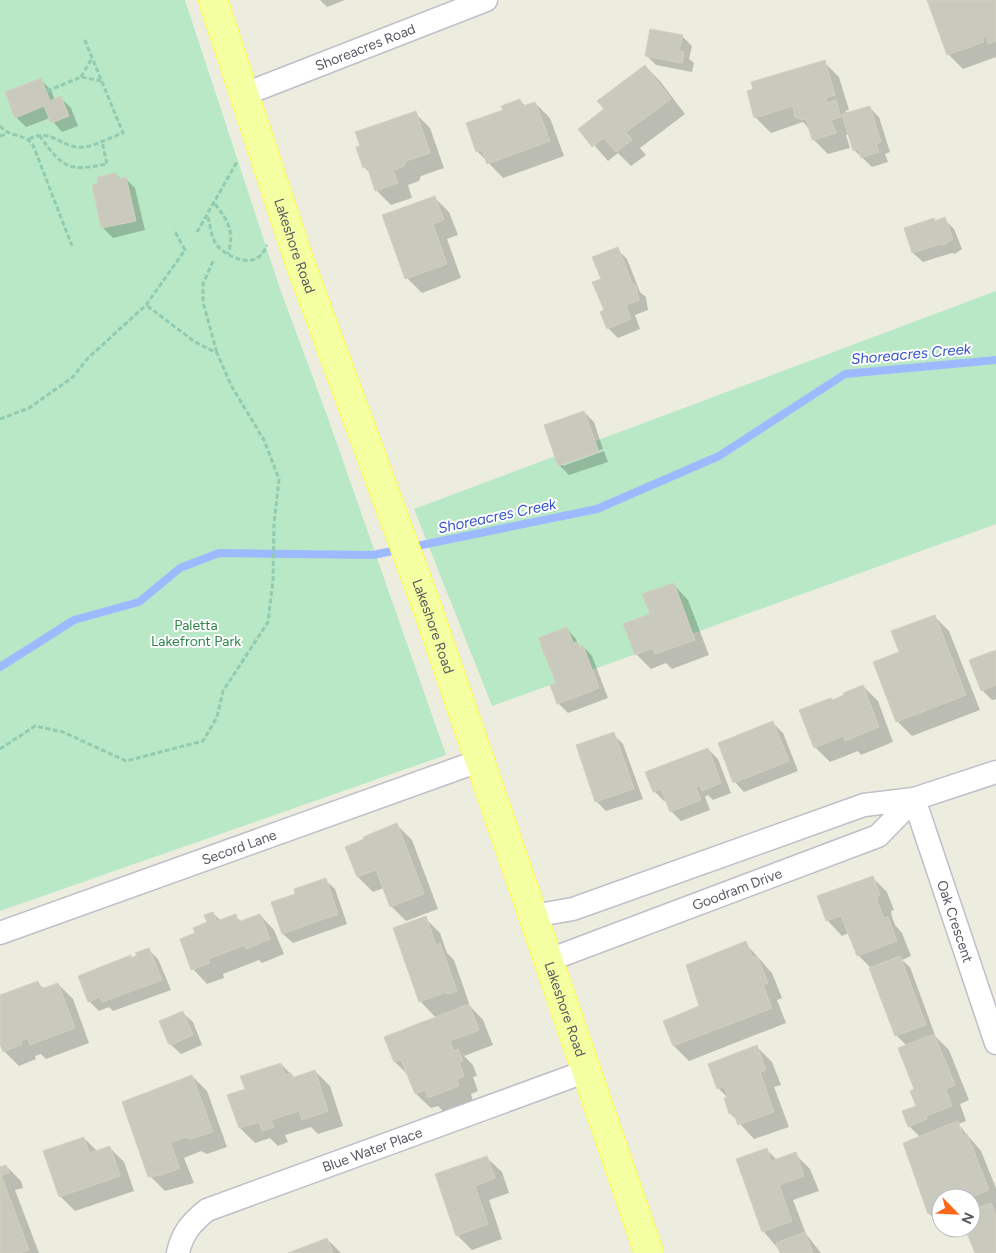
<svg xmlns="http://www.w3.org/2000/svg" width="996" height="1253" font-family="Figtree,sans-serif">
<rect width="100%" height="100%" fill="#eceddf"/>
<path fill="#b8e8c5" d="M0 0H185L279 286 329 421 446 755 0 911Z
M996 291V524L492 706 414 509Z"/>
<path fill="#0003" d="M320 0H345L327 7Z
M928 0H996V57L963 69 948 54Z
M682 36 692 46 689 59 694 63 692 72 656 65 646 55Z
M824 62 839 77 849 110 845 111 848 114 869 107 879 117 890 152 885 154 888 162 872 167 854 150 849 134 846 135 850 148 828 154 813 139 810 130 803 122 771 133 756 118 749 91Z
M645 66 660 81 685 114 640 148 646 155 631 166 618 153 608 161 580 129 606 110Z
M41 80 51 90 55 100 61 98 71 108 78 126 62 132 50 118 26 127 16 117Z
M520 101 526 106 535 103 550 118 564 156 503 178 477 151 504 111Z
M415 113 430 128 444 168 421 176 419 181 408 185 412 198 391 205 376 190 371 174 364 167Z
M116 174 121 179 125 178 135 188 145 230 113 238 103 228 93 186Z
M434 197 449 212 458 235 447 239 461 278 422 293 407 278Z
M933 219 936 222 944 219 954 229 962 249 955 254 952 253 923 262 913 253Z
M617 249 627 259 640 292 646 297 648 310 635 315 640 329 618 338 608 328 605 311Z
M584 412 594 422 603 449 563 463V466L604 451 608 462 569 475 559 465Z
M674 585 688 600 709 655 672 669 666 663 651 669 636 654 652 615Z
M934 616 949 631 980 710 912 736 897 721 900 653Z
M567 629 576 639 580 648 583 646 592 656 608 698 568 713 558 703 557 684Z
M996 651V699L992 700 982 690Z
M863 686 878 701 893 742 861 755 858 751 830 762 815 747 832 701Z
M773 723 783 733 798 771 744 792 735 782Z
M613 734 623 744 643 799 606 811 596 801Z
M708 749 718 759 731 793 713 800 708 795 705 797 710 810 681 821 671 811 667 800 664 801 654 791Z
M397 825 412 840 438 909 406 921 391 906 384 888 373 892 358 877 347 847Z
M872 877 887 892 894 910 891 911 892 917 895 925 902 933 911 956 902 960 910 967 935 1035H934L949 1050 969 1100 960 1104 966 1121 958 1124 981 1151 996 1188V1253H976L967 1228H971V1198H941V1226L929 1213 920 1137 909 1126 917 1106 907 1046 897 1036 871 968 858 955 849 933 842 936 828 921 819 897Z
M325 880 335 889 347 924 293 943 283 934 297 894Z
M213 913 221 921 235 916 242 922 260 915 274 930 284 954 262 963 259 960 223 974 224 978 207 984 193 969 181 940 197 934 208 923Z
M425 918 440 933 447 953 454 960 470 1006 483 1020 493 1045 464 1056 473 1065 477 1076 473 1077 478 1091 471 1094 473 1101 444 1112 438 1106 431 1108 416 1094 409 1076 395 1062 385 1037 436 1018 420 1001Z
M745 943 772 973 782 998 777 1000 786 1023 689 1061 674 1046 665 1021 701 1007Z
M148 949 158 959 171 990 113 1011 109 1007 99 1011 89 1001 130 957 132 959Z
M38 983 44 989 58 984 73 999 89 1043 46 1059 41 1054 35 1056 36 1059 19 1066 4 1051 0 1040V997Z
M183 1013 193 1022 202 1045 181 1054 169 1043Z
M757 1047 772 1062 781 1085 774 1087 789 1127 754 1139 730 1113 728 1098 718 1088Z
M281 1064 295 1078 315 1071 330 1086 343 1126 318 1134 311 1127 285 1135 288 1142 278 1146 270 1138 255 1143 240 1128Z
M192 1076 207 1091 227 1147 207 1154 201 1151 184 1158 194 1183 165 1191 150 1176Z
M84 1138 97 1151 109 1147 124 1162 134 1191 75 1211 60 1196Z
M766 1149 777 1160 795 1154 810 1169 819 1191 793 1200 806 1234 821 1253H782L763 1231Z
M487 1158 502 1172 509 1193 489 1200 502 1239 472 1250 457 1235 436 1175Z
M0 1165 1 1168 6 1166 21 1181 23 1188 15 1190 39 1253H0Z
M327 1239 341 1253H292Z"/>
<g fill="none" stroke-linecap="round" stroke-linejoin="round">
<path stroke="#9db9ff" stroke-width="8" d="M0 667 74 620 139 602 180 568 219 553 373 555 597 509 719 456 845 374 996 360"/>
</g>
<path fill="#cac9be" stroke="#d2d1bd" d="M927 0H996V41L988 44 986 36 982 38 984 42 947 55Z
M650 29 683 35 679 51 684 52 682 63 645 56Z
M825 60 835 95 826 98 827 103 836 100 841 117 831 120 836 133 812 140 806 119 802 120 795 117 793 106 754 118 747 91 753 89 751 82Z
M645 65 671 99 626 132 632 140 616 152 604 138 592 147 578 129 604 109 597 101Z
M41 78 50 101 61 96 69 116 51 123 44 106 15 118 5 92Z
M520 99 523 106 535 102 550 141 487 164 482 150 476 152 466 123 503 110 501 106Z
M870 106 881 142 876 144 879 152 861 158 858 149 853 151 842 114Z
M416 111 430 153 406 161 404 166 393 170 398 183 375 191 367 166 363 168 356 147 360 146 355 132Z
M116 173 118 179 126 177 136 221 101 228 92 185 98 183 97 177Z
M435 196 444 220 433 224 447 264 405 279 382 215Z
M945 217 953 239 944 245 941 244 912 253 904 228 934 218 935 221Z
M618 247 633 285 636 286 639 300 626 305 631 319 607 329 600 312 604 310 592 282 601 279 592 257Z
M584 411 599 452 558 466 544 425Z
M674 583 695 640 655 654 653 648 635 655 623 624 650 614 642 594Z
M935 615 966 695 896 722 873 662 899 652 891 631Z
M567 627 573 643 577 642 578 647 583 645 599 688 557 704 550 685 556 683 538 638Z
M996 650V685L981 691 969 660Z
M863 685 879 727 845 741 843 736 814 748 799 710 831 698 832 700 844 695 843 693Z
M773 721 789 761 733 783 718 743Z
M614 732 634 789 595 802 576 745Z
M708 748 721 783 702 791 700 785 696 787 701 800 670 812 661 789 653 792 645 772Z
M397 823 424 894 390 907 376 870 357 877 345 847 364 839 363 837Z
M873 876 880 895 877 896V901L884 918 888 917 897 941 857 956 841 916 826 921 817 896Z
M326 878 338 914 282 934 271 902 295 894 294 889Z
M213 912 217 921 236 914 238 922 260 914 270 939 246 949 245 945 208 959 210 963 191 970 180 939 195 933 193 928 207 922 204 915Z
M426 916 436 945 440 943 457 991 447 994V992L419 1002 393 928Z
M746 941 753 958 757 956 768 983 763 985 772 1008 673 1046 663 1021 699 1006 686 965Z
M149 948 162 980 102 1002 100 997 88 1002 78 976 131 955V958L137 955 135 953Z
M900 956 926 1025 895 1036 869 968Z
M38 981 41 989 58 983 75 1028 30 1045 28 1038 21 1041 22 1044 3 1052 0 1044V995Z
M469 1004 479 1030 450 1041 454 1051 458 1049 463 1061 459 1062 464 1076 457 1079 459 1086 428 1098 425 1090 415 1094 401 1060 394 1062 384 1037Z
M183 1011 193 1035 171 1045 168 1043 159 1021Z
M934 1034 955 1085 946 1089 952 1106 926 1116 927 1119 908 1127 902 1111 916 1106 910 1091 914 1089 898 1048Z
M757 1045 766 1070 760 1072 774 1112 738 1125 733 1112 729 1114 724 1098 728 1097 724 1087 717 1089 708 1064Z
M281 1063 285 1075 291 1073 292 1078 315 1070 328 1111 302 1120 299 1111 271 1120 274 1127 262 1131 259 1122 239 1128 227 1095 245 1089 240 1076Z
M192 1075 213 1132 191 1139 185 1137 170 1143 180 1168 161 1175 148 1177 122 1102Z
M958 1121 963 1136 967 1134 989 1190 969 1198H941V1209L928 1214 903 1143Z
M84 1137 89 1153 110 1146 120 1176 59 1197 43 1151Z
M767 1148 771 1161 796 1152 804 1176 779 1185 792 1221 762 1232 736 1159Z
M487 1156 495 1178 475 1186 488 1224 456 1236 435 1174Z
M6 1165 9 1173 1 1175 29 1250 20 1253H0V1167Z
M991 1203 996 1216V1253H975L965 1228H971V1210Z
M805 1232 813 1253H780L776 1243Z
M327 1238 333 1253H288Z"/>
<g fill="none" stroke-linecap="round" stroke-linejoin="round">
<defs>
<g id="minor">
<path id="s1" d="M245 94 486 0"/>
<path id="s2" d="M914 799 996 1043"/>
<path d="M533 916 573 909 864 805 914 799 996 772"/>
<path id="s3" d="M0 933 479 761"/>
<path id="s4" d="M549 960 878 836 914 799"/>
<path id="s5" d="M178 1253C182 1233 192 1222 207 1210L587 1071"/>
</g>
<g id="primary">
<path id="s6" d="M213 0 299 260 428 610 649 1253"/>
</g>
</defs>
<use href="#minor" stroke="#bebfc8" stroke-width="25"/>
<use href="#primary" stroke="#fffe46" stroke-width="30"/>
<path stroke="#91cbb2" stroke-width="3" stroke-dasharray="5 2.5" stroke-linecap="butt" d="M81 77 92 58
M47 91 81 77 101 81
M0 126C10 138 23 132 33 145L72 246
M39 135C63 168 67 172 107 164L102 141
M0 136 6 134
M29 139C53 127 61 150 85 147 97 145 111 137 123 133L84 38
M215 204C228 220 235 233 228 254
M208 217C210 225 211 236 216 244 224 255 249 268 261 255 264 253 265 248 267 245
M197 232 238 160
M213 261 203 284V302L217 353
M0 419 29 408 73 377 87 359 146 305 185 250 174 230
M0 749 35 726 63 732 126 761 203 741 217 717 223 691 268 622 273 580 274 524 279 479 264 440 232 387 217 353 195 342 146 305"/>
<use href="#minor" stroke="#fff" stroke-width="22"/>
<use href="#primary" stroke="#f4ffa2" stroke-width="28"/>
</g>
<g text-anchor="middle" stroke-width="4" stroke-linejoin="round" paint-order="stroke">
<g font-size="14" fill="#585962" stroke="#fff">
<text dy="5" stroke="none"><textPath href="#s1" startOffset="129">Shoreacres Road</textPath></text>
<text dy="5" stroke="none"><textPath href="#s6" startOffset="259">Lakeshore Road</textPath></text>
<text dy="5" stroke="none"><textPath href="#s6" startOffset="664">Lakeshore Road</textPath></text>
<text dy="5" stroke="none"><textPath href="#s3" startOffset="254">Secord Lane</textPath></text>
<text dy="5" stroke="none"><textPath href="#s4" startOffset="201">Goodram Drive</textPath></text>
<text dy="5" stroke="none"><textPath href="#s2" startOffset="129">Oak Crescent</textPath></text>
<text dy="5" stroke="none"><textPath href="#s6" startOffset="1069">Lakeshore Road</textPath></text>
<text dy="5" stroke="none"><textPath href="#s5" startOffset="229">Blue Water Place</textPath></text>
</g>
<g font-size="14" fill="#2c8648" stroke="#fff">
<text x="196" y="630">Paletta<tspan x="196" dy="16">Lakefront Park</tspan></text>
</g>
<g font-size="15" font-style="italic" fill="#3454ce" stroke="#fff">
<text transform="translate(911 354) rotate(-5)" y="5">Shoreacres Creek</text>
<text transform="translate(497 516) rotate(-12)" y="5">Shoreacres Creek</text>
</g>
</g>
<g transform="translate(956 1213) rotate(114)"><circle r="24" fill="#ffffff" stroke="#bcbdc0"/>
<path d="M0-4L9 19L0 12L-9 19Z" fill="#fb6717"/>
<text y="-8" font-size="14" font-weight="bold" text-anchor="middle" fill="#585962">N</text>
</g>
</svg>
